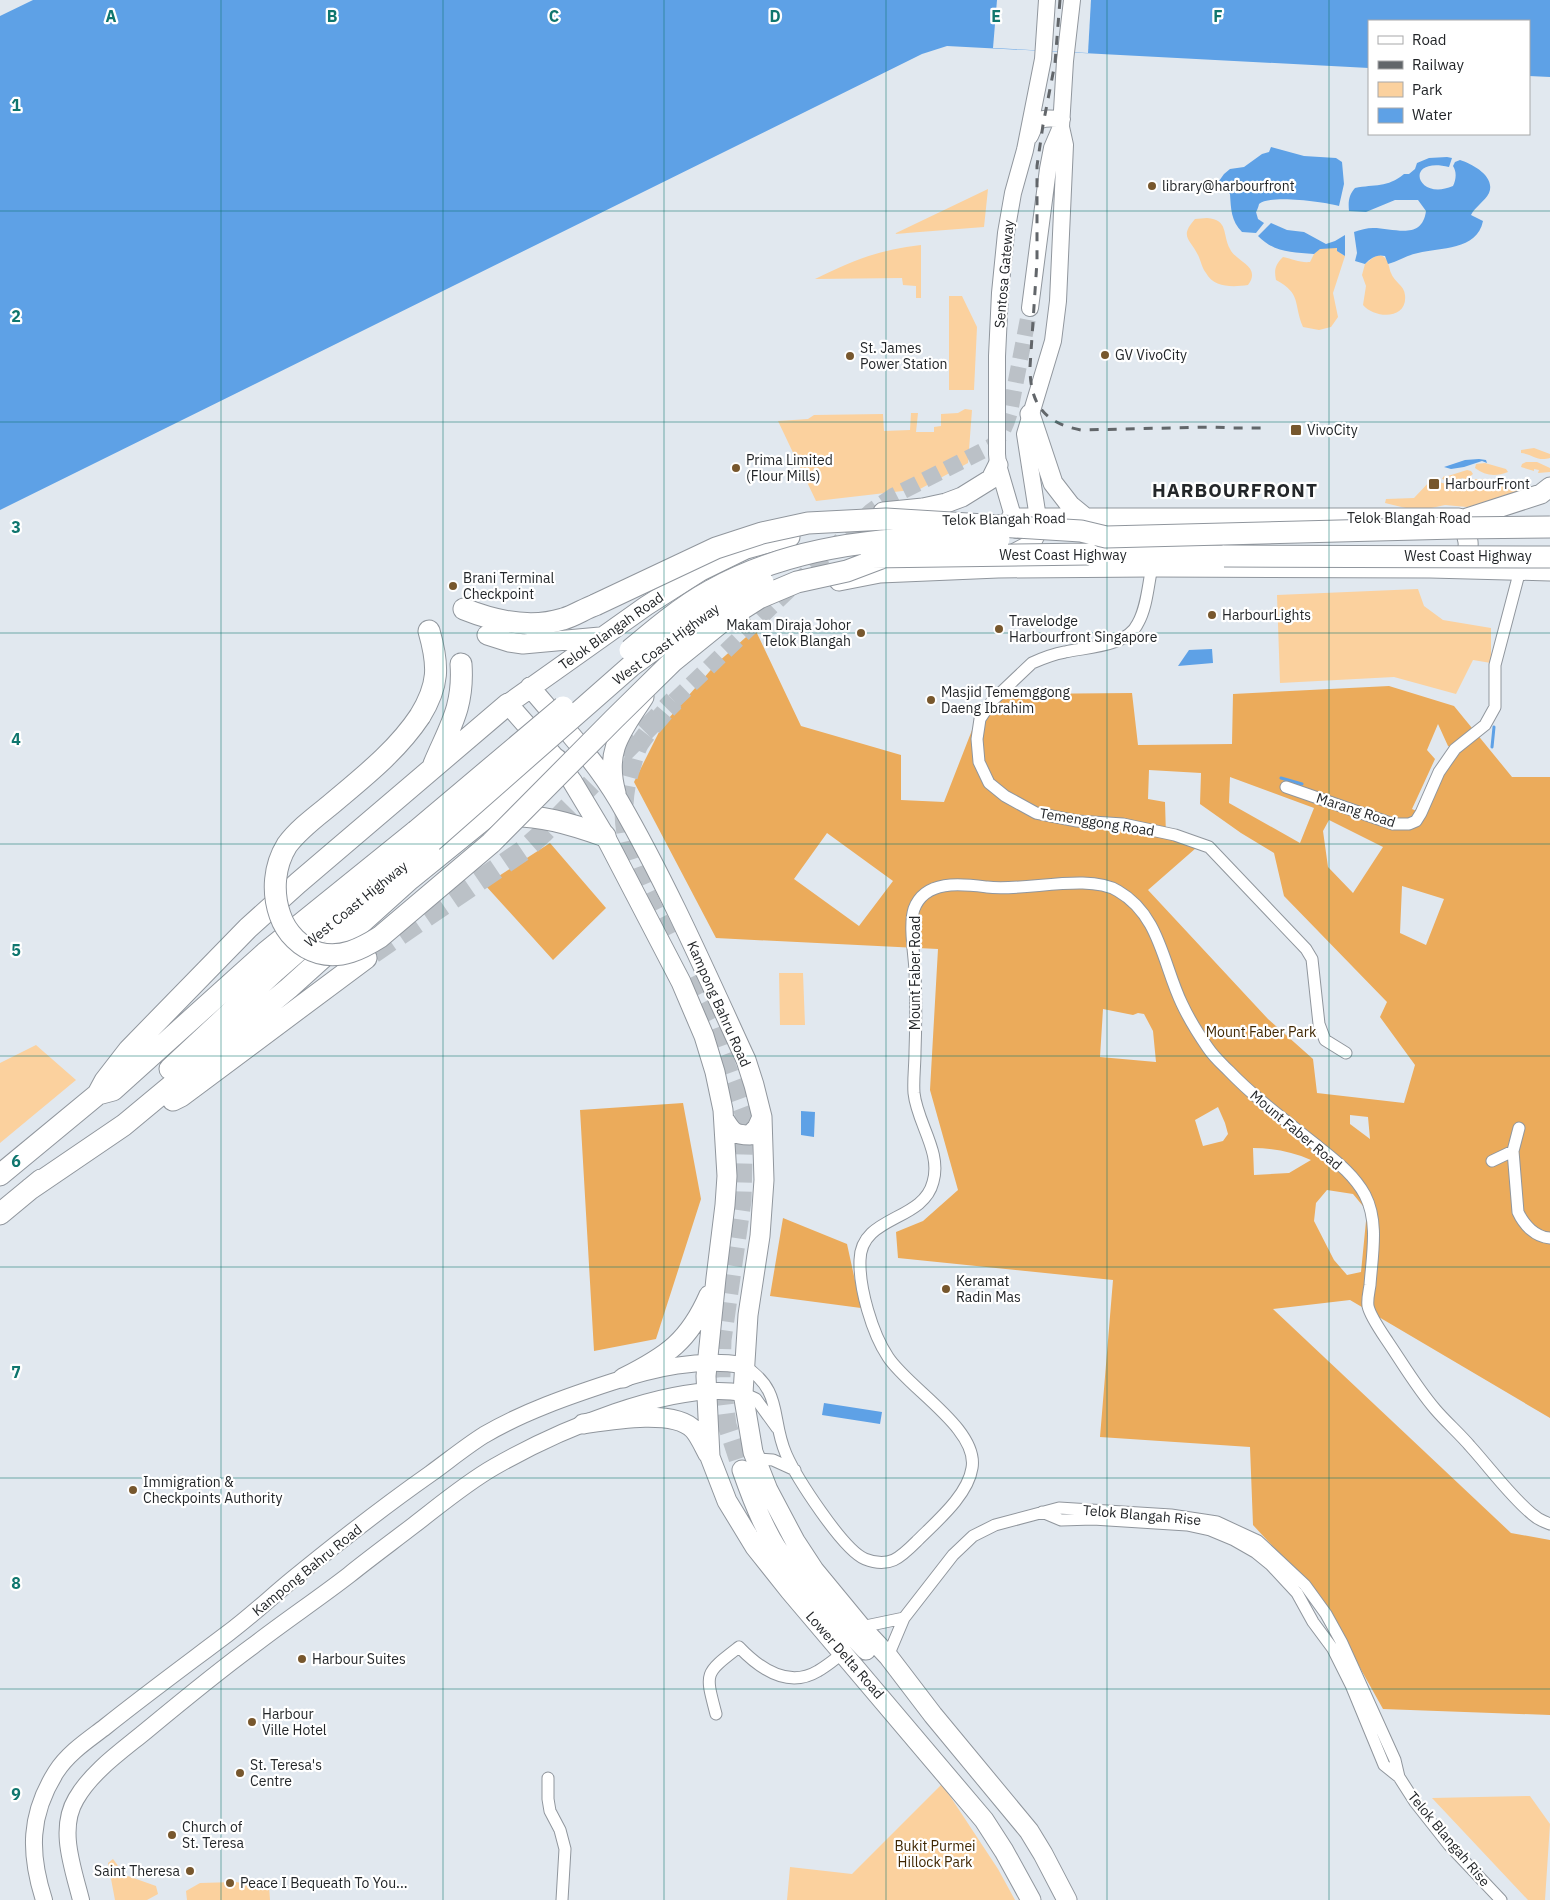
<svg xmlns="http://www.w3.org/2000/svg" width="1550" height="1900" font-family="'IBM Plex Sans',sans-serif">
<rect width="100%" height="100%" fill="#e1e8ef"/>
<path fill="#fbd19e" d="M988 189 984 227 894 234Z
M1207 218C1229 220 1222 234 1230 249 1236 262 1262 266 1248 285 1233 287 1214 288 1206 273 1202 268 1201 261 1198 255 1190 239 1179 237 1195 219Z
M921 245V298H916V286L903 285 902 278 815 279C854 260 878 250 921 245Z
M1320 248H1337V251L1345 256 1333 293 1338 317 1331 327 1319 330 1303 327C1293 303 1302 294 1276 280 1274 270 1275 265 1283 257 1293 259 1300 263 1310 262L1314 254Z
M1379 255C1389 257 1388 265 1391 273 1394 282 1404 285 1405 295 1408 320 1375 319 1363 305L1366 286 1362 275 1365 264 1374 257Z
M949 296H962L977 327 974 390H949Z
M965 409 972 410 968 463 920 489 816 501 778 421 808 419 814 415 883 414 884 431 910 430 911 413H918L916 432H934V427L941 426V414L958 413Z
M1534 448 1550 454V458C1537 462 1533 454 1521 453V450Z
M1526 462H1537L1550 468V472L1538 473 1539 470 1534 469V471L1521 467 1522 464Z
M1485 463 1506 469 1508 472C1496 477 1485 476 1475 468L1476 464Z
M1467 470 1471 471 1473 474 1464 481 1463 478 1456 480 1457 482 1442 479 1444 476H1448Z
M1476 479C1498 478 1500 490 1525 479L1530 485V494L1486 504 1467 507 1445 505 1418 511 1385 503 1386 499 1414 498 1431 480 1454 486 1463 485Z
M1418 589 1424 606 1443 620 1491 628V663L1473 660 1456 694 1394 677 1280 683 1277 595Z
M779 973H803L805 1025H780Z
M36 1045 76 1080 0 1143V1063Z
M942 1784 998 1869 1015 1900H787L790 1867 852 1874Z
M1530 1796 1550 1824 1545 1900H1528L1432 1798Z
M113 1859 125 1875 156 1886 158 1894 147 1900H115L108 1863Z
M235 1882 269 1886 270 1900H187L186 1891 200 1883Z"/>
<path fill="#ebab5b" fill-rule="evenodd" d="M755 629 801 726 901 755V800L944 802 981 707 1018 694 1132 693 1138 745 1232 744 1233 694 1389 686 1454 706 1512 777H1550V1418L1350 1300 1273 1309 1511 1533 1550 1540V1715L1383 1709 1321 1598 1253 1525 1250 1447 1100 1437 1113 1280 898 1258 896 1232 923 1221 958 1190 930 1090 938 949 716 938 634 782 662 726 716 664ZM1438 724 1448 746 1454 749 1421 813 1412 809 1435 759 1427 750ZM1149 770 1201 773 1200 804 1241 833 1274 853 1284 896 1387 1002 1380 1017 1415 1065 1404 1103 1317 1093 1313 1059 1268 1019 1148 890 1196 848 1166 836 1165 802 1148 799ZM1230 777 1314 808 1300 843 1229 803ZM1329 820 1383 847 1353 893 1328 867 1323 831ZM827 833 893 881 859 926 794 879ZM1402 886 1444 899 1426 945 1400 933ZM1103 1009 1133 1015 1138 1013 1144 1014 1153 1031 1156 1062 1100 1057ZM1218 1107 1225 1123 1228 1134 1223 1141 1203 1146 1195 1120ZM1350 1115 1368 1117 1370 1139 1350 1124ZM1253 1148C1273 1148 1293 1152 1311 1160L1289 1173 1254 1175ZM1327 1190 1353 1194 1367 1211 1361 1272 1347 1275 1334 1260 1314 1221 1316 1203Z
M550 843 606 908 553 960 485 885Z
M683 1103 701 1199 656 1339 594 1351 580 1110Z
M783 1218 847 1244 861 1308 770 1296Z"/>
<path fill="#5ea1e6" d="M33 0H1550V77L1529 76V21H1369V68L947 46 922 54 0 510V16Z
M1271 147 1304 156 1336 158 1342 162 1344 184 1339 206C1326 202 1269 194 1259 204 1259 205 1257 211 1256 212L1258 219 1264 223 1256 233 1242 232C1231 221 1231 209 1230 194L1220 185 1219 181 1224 174 1230 169 1244 167 1262 154 1269 152Z
M1447 157 1452 158 1449 167C1403 156 1416 202 1453 186 1456 180 1457 172 1453 166L1455 162 1460 160C1472 164 1496 176 1489 193 1485 201 1475 207 1471 215L1483 221C1477 251 1440 247 1418 253 1407 255 1399 261 1388 264L1385 256C1376 254 1371 258 1365 264L1355 261 1357 253 1354 232C1360 230 1367 228 1373 228 1394 228 1422 241 1426 211L1418 200H1395L1366 212 1349 211C1348 201 1349 195 1355 188 1375 184 1387 188 1404 174H1409L1415 169 1417 163 1429 158Z
M1271 223 1287 230 1304 232 1326 244 1335 241 1345 235V256L1337 251V248L1320 249 1314 254C1291 252 1275 253 1258 236Z
M1479 459 1486 460 1487 463 1482 461 1464 467 1451 469 1444 467 1465 460Z
M1212 649 1213 663 1178 666 1189 650Z
M801 1111 815 1112 814 1137 801 1135Z
M824 1403 882 1412 880 1424 822 1415Z"/>
<path fill="#e1e8ef" d="M997 0H1091L1088 53 993 48Z"/>
<g fill="none" stroke-linecap="round" stroke-linejoin="round">
<path stroke="#5ea1e6" stroke-width="3" d="M1492 747 1494 727
M1281 778 1302 784"/>
<path stroke="#bbc1c7" stroke-width="16" stroke-dasharray="16 8" stroke-linecap="butt" d="M674 701 871 511 893 496 992 446C1001 436 1006 426 1010 412L1030 308"/>
<path stroke="#bbc1c7" stroke-width="19" stroke-dasharray="19 9" stroke-linecap="butt" d="M667 936C640 882 609 827 632 765 634 758 636 749 640 743 650 728 663 715 674 701
M688 979 710 1022 744 1113 742 1201 722 1340 721 1377 727 1425 742 1470"/>
<path stroke="#bbc1c7" stroke-width="21" stroke-dasharray="21 11" stroke-linecap="butt" d="M373 953 524 850 543 833 674 701"/>
<defs>
<path id="street" d="M1152 567C1148 585 1147 607 1138 623 1127 647 1087 647 1065 652 1054 654 1043 658 1032 663L992 701 980 719 977 739 979 762 989 783 1005 796 1036 813 1077 821 1123 824 1175 835 1209 847 1306 949 1312 959 1319 1024 1325 1040 1346 1053
M1286 787 1393 824H1409L1416 821 1421 813 1439 772 1455 749 1485 725 1495 707V665L1520 570
M1519 1128 1513 1151 1518 1212C1524 1225 1535 1237 1550 1238
M1492 1161 1513 1151
M743 1365C784 1391 770 1417 786 1454 796 1477 843 1550 865 1559 890 1569 901 1557 918 1540 937 1521 968 1495 972 1468 979 1429 908 1388 888 1357 872 1333 859 1288 860 1260 861 1215 923 1222 933 1182 942 1152 917 1123 914 1093 913 1080 915 1066 915 1052 916 1025 916 998 915 970 914 954 909 924 914 909 925 879 962 884 987 887 1024 892 1088 873 1118 891 1160 915 1163 965 1182 1004 1189 1019 1199 1035 1208 1048 1214 1057 1222 1064 1229 1071 1255 1098 1285 1120 1315 1144 1333 1159 1353 1173 1365 1195 1379 1222 1372 1256 1370 1285 1369 1292 1367 1299 1368 1306 1370 1316 1382 1333 1388 1342 1403 1364 1417 1388 1435 1409 1446 1422 1459 1433 1470 1446 1490 1468 1510 1496 1532 1514 1540 1521 1541 1520 1550 1524
M743 1393 756 1399 777 1428
M756 1459 773 1460 795 1470
M1042 1512 1061 1520 1093 1519 1187 1525 1210 1530 1234 1540 1255 1552 1271 1565 1297 1593 1313 1622 1333 1649 1351 1685 1384 1765 1399 1777 1415 1802 1449 1845 1501 1900
M861 1627 904 1618
M888 1656 904 1618 953 1555 973 1536 995 1525 1059 1508 1171 1515 1217 1522 1258 1541 1305 1585 1326 1614 1342 1643 1395 1760 1399 1777
M716 1714C705 1672 704 1674 739 1647 759 1668 788 1689 818 1671 827 1666 835 1659 843 1653
M548 1778V1799L550 1811 560 1830 565 1849 562 1900"/>
<path id="secondary" d="M1030 136C1038 116 1042 118 1062 119
M1030 308 1048 169 1052 148 1061 127
M1017 530 998 465 997 454V356L1000 293 1006 233 1013 193 1025 150 1043 59 1047 0
M1010 554 1033 542 1038 533V518L1025 434 1053 341 1058 301 1065 145 1061 127 1065 61 1072 0
M44 1900C29 1853 29 1815 56 1772 68 1753 88 1740 105 1727 145 1695 186 1665 227 1634 250 1617 271 1597 293 1579 337 1543 383 1507 430 1474 448 1461 465 1447 484 1435 523 1412 569 1396 612 1382 655 1368 698 1358 743 1365
M81 1900C73 1868 58 1829 76 1799 92 1771 123 1750 147 1730 182 1701 217 1672 254 1645 285 1621 318 1599 349 1575 370 1558 392 1542 414 1525 440 1505 466 1483 494 1467 555 1432 673 1380 743 1393"/>
<path id="primary" d="M1030 414 1053 483 1070 505 1087 519
M883 512 923 508 946 503 962 497 991 479 998 465
M1011 518H1459
M1467 518 1541 494 1550 487
M1453 519C1470 529 1475 554 1456 566
M790 537 746 549 701 571 646 606 508 704 557 760 572 781 605 836 681 982 704 1036 715 1072 723 1110 727 1176 725 1205 716 1278 706 1376 710 1457 727 1501 755 1547 790 1591 984 1820 1004 1851 1031 1900
M839 581 880 573 998 568 1152 567 1430 568 1550 571
M487 635 509 642 523 644 600 637
M530 687C561 724 595 760 619 801 667 884 706 973 746 1060L754 1085 762 1117 764 1180 760 1236 748 1315 743 1393 753 1452 768 1490 795 1541 814 1570 861 1627 888 1656 933 1715 1029 1831 1043 1854 1067 1900
M616 793C604 750 622 731 644 697
M724 1119C732 1132 734 1135 750 1135L757 1128 762 1117
M623 1378C667 1356 689 1341 709 1295
M583 1424C609 1420 675 1408 694 1430 700 1437 704 1447 708 1454
M742 1470C751 1496 761 1523 776 1547 801 1585 835 1617 866 1650"/>
<path id="highway" d="M1089 554 1224 556
M464 609C494 621 531 629 563 619 574 616 584 609 595 605
M420 716C439 685 439 666 429 631
M434 764C450 726 464 707 461 664
M503 816C539 814 571 824 605 836
M170 1069 275 971 316 935 432 841
M98 1094 105 1081 129 1050 248 928 298 883 508 704
M173 1100 181 1096 366 958
M0 1175 98 1094 113 1090 265 953 416 831
M30 1189 124 1125 289 988 410 879 557 760
M0 1214 41 1180"/>
</defs>
<use href="#street" stroke="#90969d" stroke-width="13"/>
<use href="#secondary" stroke="#90969d" stroke-width="18"/>
<use href="#primary" stroke="#90969d" stroke-width="21"/>
<use href="#highway" stroke="#90969d" stroke-width="23"/>
<use href="#street" stroke="#fff" stroke-width="11"/>
<use href="#secondary" stroke="#fff" stroke-width="16"/>
<use href="#primary" stroke="#fff" stroke-width="19"/>
<use href="#highway" stroke="#fff" stroke-width="21"/>
<path stroke="#62666a" stroke-width="3" stroke-dasharray="9 9" stroke-linecap="butt" d="M1060 0 1055 63 1043 125 1037 166V261L1030 367C1030 404 1044 423 1081 430L1213 427 1233 428H1263"/>
<defs>
<path id="highway-bridge" d="M1224 556 1550 557
M871 557 1089 554
M595 605 716 548 762 533 808 523 886 519 1081 531 1106 537 1456 528 1550 527
M630 650C655 629 681 607 710 591 761 562 823 547 881 541 920 537 960 539 999 539
M420 716C396 752 362 778 329 806 314 818 298 830 287 845 274 866 272 892 280 915 286 933 301 948 319 953 341 959 361 949 380 937L491 843 614 719 673 661 720 623 759 598 797 582 847 571 884 557
M416 831 563 707
M432 841 631 666 708 610 763 582"/>
</defs>
<use href="#highway-bridge" stroke="#90969d" stroke-width="23" stroke-linecap="butt"/>
<use href="#highway-bridge" stroke="#fff" stroke-width="21"/>
</g>
<path fill="none" stroke="#0f766e" stroke-width="1" stroke-opacity="0.55" d="M221 0V1900M443 0V1900M664 0V1900M886 0V1900M1107 0V1900M1329 0V1900M0 211H1550M0 422H1550M0 633H1550M0 844H1550M0 1056H1550M0 1267H1550M0 1478H1550M0 1689H1550"/>
<g fill="#77572d" stroke="#fff" stroke-width="2">
<circle cx="1152" cy="186" r="5"/>
<circle cx="1105" cy="355" r="5"/>
<circle cx="850" cy="356" r="5"/>
<rect x="1290" y="424" width="12" height="12" rx="2.5"/>
<circle cx="736" cy="468" r="5"/>
<rect x="1428" y="478" width="12" height="12" rx="2.5"/>
<circle cx="453" cy="586" r="5"/>
<circle cx="1212" cy="615" r="5"/>
<circle cx="999" cy="629" r="5"/>
<circle cx="861" cy="633" r="5"/>
<circle cx="931" cy="700" r="5"/>
<circle cx="946" cy="1289" r="5"/>
<circle cx="133" cy="1490" r="5"/>
<circle cx="302" cy="1659" r="5"/>
<circle cx="252" cy="1722" r="5"/>
<circle cx="240" cy="1773" r="5"/>
<circle cx="172" cy="1835" r="5"/>
<circle cx="190" cy="1871" r="5"/>
<circle cx="230" cy="1883" r="5"/>
</g>
<g text-anchor="middle" stroke-width="4.5" stroke-linejoin="round" paint-order="stroke">
<g font-size="14" fill="#232629" stroke="#fff" text-anchor="start">
<text x="1162" y="191">library@harbourfront</text>
<text x="860" y="353">St. James<tspan x="860" dy="16">Power Station</tspan></text>
<text x="1115" y="360">GV VivoCity</text>
<text x="1307" y="435">VivoCity</text>
<text x="746" y="465">Prima Limited<tspan x="746" dy="16">(Flour Mills)</tspan></text>
<text x="1445" y="489">HarbourFront</text>
<text x="463" y="583">Brani Terminal<tspan x="463" dy="16">Checkpoint</tspan></text>
<text x="1222" y="620">HarbourLights</text>
<text x="1009" y="626">Travelodge<tspan x="1009" dy="16">Harbourfront Singapore</tspan></text>
<text x="851" y="630" text-anchor="end">Makam Diraja Johor<tspan x="851" dy="16">Telok Blangah</tspan></text>
<text x="941" y="697">Masjid Tememggong<tspan x="941" dy="16">Daeng Ibrahim</tspan></text>
<text x="956" y="1286">Keramat<tspan x="956" dy="16">Radin Mas</tspan></text>
<text x="143" y="1487">Immigration &amp;<tspan x="143" dy="16">Checkpoints Authority</tspan></text>
<text x="312" y="1664">Harbour Suites</text>
<text x="262" y="1719">Harbour<tspan x="262" dy="16">Ville Hotel</tspan></text>
<text x="250" y="1770">St. Teresa's<tspan x="250" dy="16">Centre</tspan></text>
<text x="182" y="1832">Church of<tspan x="182" dy="16">St. Teresa</tspan></text>
<text x="180" y="1876" text-anchor="end">Saint Theresa</text>
<text x="240" y="1888">Peace I Bequeath To You...</text>
</g>
<g font-size="14" fill="#232629" stroke="#fff">
<text transform="translate(1004 274) rotate(-85)" y="5">Sentosa Gateway</text>
<text x="1409" y="523">Telok Blangah Road</text>
<text transform="translate(1004 519) rotate(-1)" y="5">Telok Blangah Road</text>
<text x="1063" y="560">West Coast Highway</text>
<text x="1468" y="561">West Coast Highway</text>
<text transform="translate(611 631) rotate(-35)" y="5">Telok Blangah Road</text>
<text transform="translate(666 644) rotate(-36)" y="5">West Coast Highway</text>
<text transform="translate(1356 810) rotate(18)" y="5">Marang Road</text>
<text transform="translate(1097 822) rotate(9)" y="5">Temenggong Road</text>
<text transform="translate(356 904) rotate(-39)" y="5">West Coast Highway</text>
<text transform="translate(915 973) rotate(-90)" y="5">Mount Faber Road</text>
<text transform="translate(719 1004) rotate(66)" y="5">Kampong Bahru Road</text>
<text transform="translate(1296 1130) rotate(40)" y="5">Mount Faber Road</text>
<text transform="translate(1142 1515) rotate(5)" y="5">Telok Blangah Rise</text>
<text transform="translate(307 1570) rotate(-39)" y="5">Kampong Bahru Road</text>
<text transform="translate(845 1655) rotate(49)" y="5">Lower Delta Road</text>
<text transform="translate(1449 1839) rotate(50)" y="5">Telok Blangah Rise</text>
</g>
<g font-size="14" fill="#412803" stroke="#fff">
<text x="1261" y="1037">Mount Faber Park</text>
<text x="935" y="1851">Bukit Purmei<tspan x="935" dy="16">Hillock Park</tspan></text>
</g>
<g font-size="19" font-weight="bold" letter-spacing="1" fill="#232629" stroke="#fff">
<text x="1235" y="497">HARBOURFRONT</text>
</g>
</g>
<g font-size="16" text-anchor="middle" font-weight="bold" fill="#0f766e" stroke="#fff" stroke-width="4.5" stroke-linejoin="round" paint-order="stroke">
<text x="111" y="22">A</text>
<text x="332" y="22">B</text>
<text x="554" y="22">C</text>
<text x="775" y="22">D</text>
<text x="996" y="22">E</text>
<text x="1218" y="22">F</text>
<text x="16" y="111">1</text>
<text x="16" y="322">2</text>
<text x="16" y="533">3</text>
<text x="16" y="745">4</text>
<text x="16" y="956">5</text>
<text x="16" y="1167">6</text>
<text x="16" y="1378">7</text>
<text x="16" y="1589">8</text>
<text x="16" y="1800">9</text>
</g>
<rect x="1368" y="20" width="162" height="115" fill="#ffffff" stroke="#a7a8a9"/>
<rect x="1378" y="36" width="25" height="8" fill="#ffffff" stroke="#a7a8a9"/>
<text x="1412" y="45" font-size="15" fill="#232629">Road</text>
<rect x="1378" y="61" width="25" height="8" fill="#62666a" stroke="#a7a8a9"/>
<text x="1412" y="70" font-size="15" fill="#232629">Railway</text>
<rect x="1378" y="82" width="25" height="15" fill="#fbd19e" stroke="#a7a8a9"/>
<text x="1412" y="95" font-size="15" fill="#232629">Park</text>
<rect x="1378" y="108" width="25" height="15" fill="#5ea1e6" stroke="#a7a8a9"/>
<text x="1412" y="120" font-size="15" fill="#232629">Water</text>
</svg>
